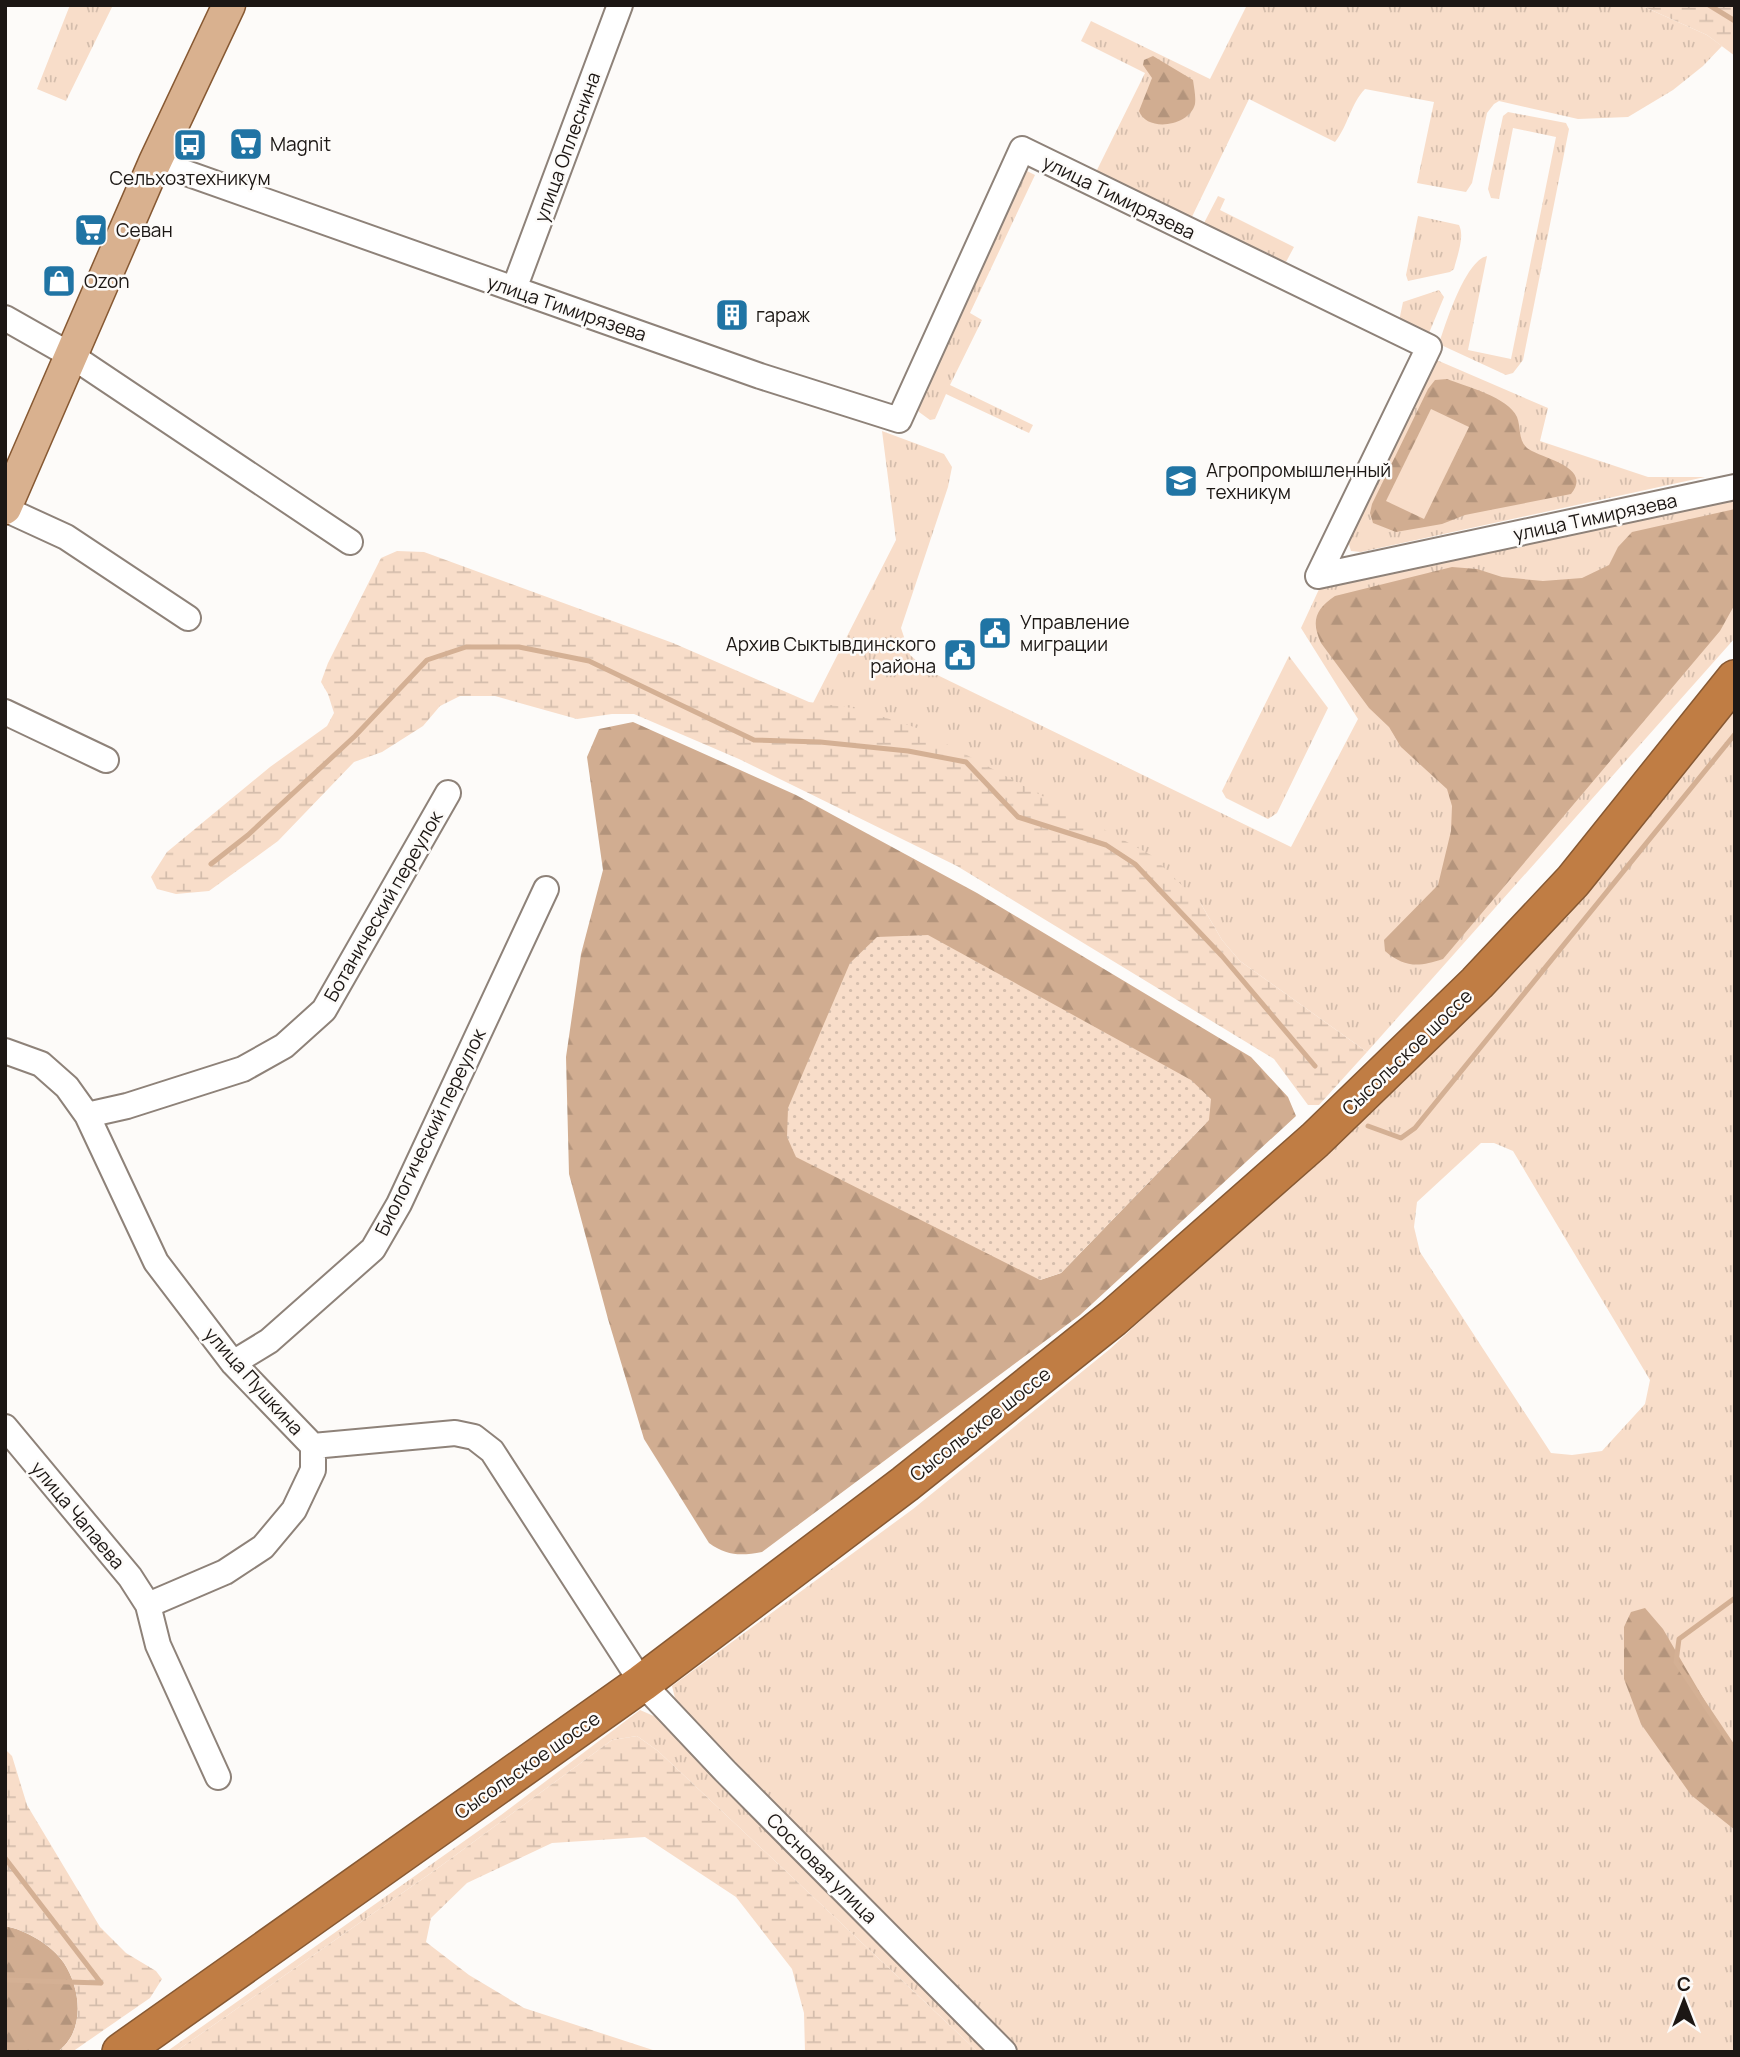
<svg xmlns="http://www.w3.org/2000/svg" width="1740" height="2057" font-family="Manrope,sans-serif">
<defs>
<pattern id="grass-tufts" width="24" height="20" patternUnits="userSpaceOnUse" patternTransform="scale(1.75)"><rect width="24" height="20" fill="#f8ddc9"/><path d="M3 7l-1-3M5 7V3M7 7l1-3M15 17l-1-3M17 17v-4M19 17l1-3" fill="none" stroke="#d4bdac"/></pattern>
<pattern id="forest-firs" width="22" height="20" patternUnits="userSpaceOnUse" patternTransform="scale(1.75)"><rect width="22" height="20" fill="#d1ad91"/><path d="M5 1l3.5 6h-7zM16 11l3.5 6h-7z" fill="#b3947c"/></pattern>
<pattern id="wetland-marsh" width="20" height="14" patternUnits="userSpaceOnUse" patternTransform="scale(1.75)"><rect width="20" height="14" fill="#f8ddc9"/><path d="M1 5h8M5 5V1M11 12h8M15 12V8" fill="none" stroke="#d4bdac"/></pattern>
<pattern id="garden-dots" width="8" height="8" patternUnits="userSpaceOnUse" patternTransform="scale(1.75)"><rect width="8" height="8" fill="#f8ddc9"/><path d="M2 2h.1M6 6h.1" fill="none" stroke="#d4bdac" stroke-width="1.8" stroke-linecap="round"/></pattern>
</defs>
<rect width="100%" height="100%" fill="#fdfbf9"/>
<path fill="url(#grass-tufts)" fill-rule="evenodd" d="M70 5H113L66 101 37 89Z
M1247 5H1640L1707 35 1722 46 1703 66 1673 90 1628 117 1578 119 1499 101 1494 104 1487 113 1472 183 1466 192 1417 183 1434 102 1365 89C1351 103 1348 126 1335 142L1249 99 1188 225 1096 172 1145 73 1081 41 1091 21 1210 79Z
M1508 112 1566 123 1569 129 1523 360 1513 373 1506 375 1439 344C1446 323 1465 261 1487 256L1468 350 1511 359 1556 137 1513 128 1499 199 1491 198 1488 189 1503 116Z
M1021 168 1035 175 970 313 982 320 950 385 1033 425 1029 433 946 394 935 419 930 420 919 412 915 402Z
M1218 196 1225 199 1220 210 1294 247 1286 262 1204 223Z
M1418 216 1459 225C1465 237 1457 256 1454 269L1450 272 1408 281 1406 275Z
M1439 290 1444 297 1429 333 1399 321 1403 302Z
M1432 358 1548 408 1540 441 1648 477H1705L1361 552 1351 551 1347 538Z
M882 431 944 454 952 467 948 487 901 628 910 655 927 670 1291 847 1358 719 1301 628 1321 585 1735 497V638L1367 1052 1240 961 1222 940 1201 904 811 707 896 540Z
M1289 656 1328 708 1277 813 1268 819 1226 798 1222 791Z
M1735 710V2052H1018L677 1706 672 1686 913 1509 1110 1349 1306 1167ZM1481 1143H1494L1513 1151 1650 1380 1645 1404 1602 1451 1572 1455 1551 1453 1420 1252 1414 1227 1417 1202Z
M640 1710 663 1720 990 2052H978L658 1751 637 1736 612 1740 438 1868 175 2052H166L501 1815Z"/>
<path fill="url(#forest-firs)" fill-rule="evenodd" d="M1153 56 1193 80C1194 88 1196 96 1195 104 1190 126 1147 133 1139 111L1152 78 1143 65 1144 60Z
M1447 379C1467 387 1508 397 1517 417 1521 427 1518 440 1527 448 1539 458 1594 466 1571 494L1465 515 1442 524 1396 532 1373 523 1370 513 1372 504 1428 389 1435 380Z
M1735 509V604L1720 631 1443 959C1419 967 1405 968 1385 951L1384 940 1438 885 1451 831 1452 806 1447 789 1401 747 1389 727 1369 708 1321 643C1311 622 1315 609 1335 596L1452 567 1477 569 1502 577 1543 581 1582 578 1609 565 1618 547 1632 532Z
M633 722 796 795 977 893 1251 1057 1288 1097 1296 1116 1080 1315 762 1552C741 1556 727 1556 709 1543L644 1439 608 1319 569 1174 566 1057 581 954 603 870 587 757 599 729ZM1209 1120 1061 1273 1040 1280Z
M1645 1608 1663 1629 1735 1753V1830L1691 1795 1641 1724 1624 1679V1627L1631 1612Z
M5 1926C26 1930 52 1945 64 1963 81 1989 86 2032 57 2052H5Z"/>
<path fill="url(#wetland-marsh)" d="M1640 5H1735V56L1707 35Z
M397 551 424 552 673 643 809 702 859 709 917 728 1151 855 1201 904 1222 940 1240 961 1367 1052 1319 1105H1308L1274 1059 957 866 739 759 634 714H612L577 719 495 696H460L440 706 423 726 382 752 354 762 278 841 209 891 176 894 157 889 151 877 167 852 270 767 327 726 334 713 328 694 321 682 328 663 381 558Z
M637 1736 658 1751 978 2052H805L804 2013 792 1969 736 1897 645 1837 552 1843 467 1883 431 1918 426 1942 469 1975 524 2008 659 2052H175L438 1868 612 1740Z
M5 1749 12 1756 27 1805 100 1927 126 1953 156 1971 162 1979 150 1998 72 2052H57C86 2032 81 1989 64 1963 52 1945 26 1930 5 1926Z"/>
<path fill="url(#garden-dots)" d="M928 935 1191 1080 1211 1099 1209 1120 1061 1273 1040 1280 796 1157 787 1137 788 1108 850 963 877 937Z"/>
<path fill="#f8ddc9" d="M1431 409 1469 427 1424 519 1386 501Z"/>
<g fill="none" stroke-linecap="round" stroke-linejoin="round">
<path stroke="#d4b094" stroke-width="5" d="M1709 5 1735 21
M211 864 248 835 355 736 427 660 466 647H519L589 661 754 740 820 742 908 751 966 762 1018 817 1106 845 1135 864 1222 956 1315 1066
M1368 1126 1401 1138 1415 1128 1735 734
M1735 1598 1679 1639 1676 1662 1735 1750
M5 1858 101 1983
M5 1980 100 1983"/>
<defs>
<path id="minor" d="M155 162 760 376 899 420 1022 149 1429 347 1318 576
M514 289 620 5
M5 318 72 356 350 542
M5 509 66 537 188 618
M1318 576 1735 487
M5 712 106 760
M5 1051 41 1064 67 1087 87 1115 156 1262 233 1363 313 1446 455 1433 474 1437 492 1451 642 1683 725 1771 1004 2052
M87 1115 127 1106 243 1069 284 1046 324 1010 448 793
M233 1363 269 1341 373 1249 399 1204 546 889
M5 1427 130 1577 148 1605 158 1645 218 1777
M148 1605 225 1572 263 1547 294 1510 313 1470V1446"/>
<path id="major" d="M5 508 155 162 229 5"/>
<path id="highway" d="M121 2052 642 1683 905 1484 1113 1318 1315 1140 1477 983 1573 881 1735 679"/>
</defs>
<use href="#minor" stroke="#8e8279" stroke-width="28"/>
<use href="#major" stroke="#875933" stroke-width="35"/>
<use href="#highway" stroke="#875933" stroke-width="40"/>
<use href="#minor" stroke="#fff" stroke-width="24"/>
<use href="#major" stroke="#d9b18f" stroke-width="32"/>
<use href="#highway" stroke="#c07d44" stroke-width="37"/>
</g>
<defs>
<symbol id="supermarket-square" viewBox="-11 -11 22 22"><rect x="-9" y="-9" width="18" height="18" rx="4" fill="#2074a4" stroke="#fdfbf9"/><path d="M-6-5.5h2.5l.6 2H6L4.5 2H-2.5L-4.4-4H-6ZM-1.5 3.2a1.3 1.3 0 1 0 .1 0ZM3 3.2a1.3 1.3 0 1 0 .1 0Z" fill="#fff"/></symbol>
<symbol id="bus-square" viewBox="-11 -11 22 22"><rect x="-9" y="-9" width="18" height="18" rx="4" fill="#2074a4" stroke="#fdfbf9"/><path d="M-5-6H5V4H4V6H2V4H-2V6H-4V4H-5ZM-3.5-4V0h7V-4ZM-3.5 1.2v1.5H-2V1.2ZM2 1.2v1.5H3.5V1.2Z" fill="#fff"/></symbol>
<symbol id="shop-square" viewBox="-11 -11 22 22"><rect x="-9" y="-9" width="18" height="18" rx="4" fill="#2074a4" stroke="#fdfbf9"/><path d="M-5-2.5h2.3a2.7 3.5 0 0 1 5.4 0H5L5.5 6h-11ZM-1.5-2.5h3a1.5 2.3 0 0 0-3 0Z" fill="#fff"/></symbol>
<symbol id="building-square" viewBox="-11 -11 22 22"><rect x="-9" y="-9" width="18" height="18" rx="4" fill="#2074a4" stroke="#fdfbf9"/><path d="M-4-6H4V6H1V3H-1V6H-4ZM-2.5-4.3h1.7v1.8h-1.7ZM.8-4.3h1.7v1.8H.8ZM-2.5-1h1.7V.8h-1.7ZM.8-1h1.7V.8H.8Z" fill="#fff"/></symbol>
<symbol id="university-square" viewBox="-11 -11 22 22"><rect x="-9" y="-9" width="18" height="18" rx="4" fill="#2074a4" stroke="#fdfbf9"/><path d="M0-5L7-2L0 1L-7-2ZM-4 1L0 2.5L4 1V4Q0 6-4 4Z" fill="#fff"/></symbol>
<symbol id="civic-square" viewBox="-11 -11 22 22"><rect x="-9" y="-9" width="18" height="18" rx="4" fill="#2074a4" stroke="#fdfbf9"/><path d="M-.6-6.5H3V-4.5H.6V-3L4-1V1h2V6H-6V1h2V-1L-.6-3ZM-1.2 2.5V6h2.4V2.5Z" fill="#fff"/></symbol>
</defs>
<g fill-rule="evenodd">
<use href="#supermarket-square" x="227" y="125" width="38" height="38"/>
<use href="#bus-square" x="171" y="126" width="38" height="38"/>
<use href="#supermarket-square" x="72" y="211" width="38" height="38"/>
<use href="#shop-square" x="40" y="262" width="38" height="38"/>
<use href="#building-square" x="713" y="296" width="38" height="38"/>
<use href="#university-square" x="1162" y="462" width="38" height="38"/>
<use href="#civic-square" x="976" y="614" width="38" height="38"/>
<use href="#civic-square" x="941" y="636" width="38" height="38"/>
</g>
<g text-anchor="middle" stroke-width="5" stroke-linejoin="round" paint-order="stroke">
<g font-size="19" fill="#1c1714" stroke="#fdfbf9" text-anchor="start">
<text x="270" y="151">Magnit</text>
<text x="190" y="185" text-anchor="middle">Сельхозтехникум</text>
<text x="116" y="237">Севан</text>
<text x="84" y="288">Ozon</text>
<text x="756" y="322">гараж</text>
<text x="1206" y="477">Агропромышленный<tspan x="1206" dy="22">техникум</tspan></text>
<text x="1020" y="629">Управление<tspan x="1020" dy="22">миграции</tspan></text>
<text x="936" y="651" text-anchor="end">Архив Сыктывдинского<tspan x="936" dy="22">района</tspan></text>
</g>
<g font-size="19" fill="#1c1714" stroke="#fdfbf9">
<text transform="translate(567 147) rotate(-70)" y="7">улица Оплеснина</text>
<text transform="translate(1119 197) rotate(26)" y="7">улица Тимирязева</text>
<text transform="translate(567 308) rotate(19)" y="7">улица Тимирязева</text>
<text transform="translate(1595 517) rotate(-12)" y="7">улица Тимирязева</text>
<text transform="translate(383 906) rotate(-60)" y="7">Ботанический переулок</text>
<text transform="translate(1407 1052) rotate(-44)" y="7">Сысольское шоссе</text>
<text transform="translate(430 1132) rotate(-64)" y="7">Биологический переулок</text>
<text transform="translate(254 1381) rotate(48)" y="7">улица Пушкина</text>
<text transform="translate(980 1424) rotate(-38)" y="7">Сысольское шоссе</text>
<text transform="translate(78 1515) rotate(50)" y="7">улица Чапаева</text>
<text transform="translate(527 1765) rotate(-35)" y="7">Сысольское шоссе</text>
<text transform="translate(822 1868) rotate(45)" y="7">Сосновая улица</text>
</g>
</g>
<rect width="1740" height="2057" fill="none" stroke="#1c1714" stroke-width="14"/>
<g transform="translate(1684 2001)" stroke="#fdfbf9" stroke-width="5" paint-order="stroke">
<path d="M0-5L12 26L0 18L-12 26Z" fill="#1c1714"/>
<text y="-10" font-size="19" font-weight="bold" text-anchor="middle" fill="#1c1714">С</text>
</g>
</svg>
